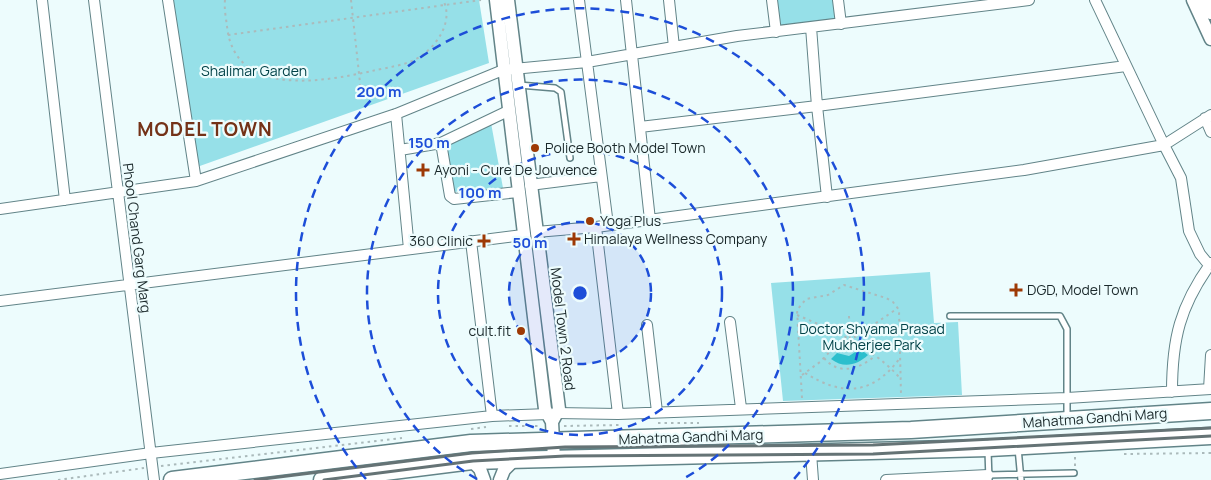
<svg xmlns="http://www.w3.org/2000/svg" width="1211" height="480" font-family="Manrope,sans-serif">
<rect width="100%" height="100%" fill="#edfcfd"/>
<path fill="#96e0e8" d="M170 0H479L489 63 197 167Z
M775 0H835L837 20 778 27Z
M491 123 503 188 453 192 445 144Z
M930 272 934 323 958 322 962 395 783 401 771 283Z"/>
<path fill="#2cbfcd" d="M860 349 868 355C857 365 844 369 831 359L837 353 849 356Z"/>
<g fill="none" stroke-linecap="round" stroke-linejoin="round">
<defs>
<path id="service" d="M519 85 555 88 561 92 570 158
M950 316H1060L1067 329V418
M1018 448 1021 480
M988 451 989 480
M988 475 1074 473"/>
<path id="minor" d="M42 0 65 200
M94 0 154 480
M168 0 196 181
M579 0 608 225
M626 0 650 220
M669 0 674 47
M772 0 776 32
M838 0 841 24
M1095 0 1164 145 1181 178 1189 231 1200 254 1209 265
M396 114 409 249
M1205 118 1211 132
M640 127 817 106 811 27
M441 143 450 196 454 199 518 192
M400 150 441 143 508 111
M530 185 601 176
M827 197 817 106 1126 66
M0 209 196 181 396 114 503 70 587 62 737 36 1029 0
M596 227 618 414
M536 232 596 227 1024 170 1164 145 1211 115
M471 241 492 416
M0 301 523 235
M730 322 741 408
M647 325 657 412
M1209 389 1211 355
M1172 392C1172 339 1180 306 1211 263
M556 413 618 414 1067 398 1211 389
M811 453 813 480
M0 474 151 453 492 416 548 414
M886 480 988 475"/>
<path id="tertiary" d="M496 0 545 409 552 422 554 459
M508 0 559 409 552 422
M1193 0 1211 39
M1205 0 1211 13
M472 461 480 469 484 480
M500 480 504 470 513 461"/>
<path id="primary" d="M172 480 471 443 911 430 1211 411
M322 480 472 461 989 448 1211 436"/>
</defs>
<use href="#service" stroke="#628488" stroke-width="8"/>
<use href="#minor" stroke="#628488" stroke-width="12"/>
<use href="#tertiary" stroke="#628488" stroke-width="15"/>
<use href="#primary" stroke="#628488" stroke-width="19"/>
<path stroke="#abbabb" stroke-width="2" stroke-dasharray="2.5 4" stroke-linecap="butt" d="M225 0C224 9 226 18 227 26 234 98 322 82 372 71 388 67 412 65 425 53 440 41 453 19 443 0
M351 0 362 101
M228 35 481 0
M797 315C835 331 872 347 900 378
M849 316 850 339
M824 358C839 376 859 369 875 356
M805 373C842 396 872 396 900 358
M802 375 820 362 835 346 857 336 898 308
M802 398 797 310 806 299 828 295 844 285 886 298 893 302 899 310 901 394
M658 423H699
M509 426H541
M564 426 619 425
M471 429 486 427
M1124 454 1211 453
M161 466 402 438
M1075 466V455
M58 480 144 468"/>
<use href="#service" stroke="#fff" stroke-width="5"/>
<use href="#minor" stroke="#fff" stroke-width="10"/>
<use href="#tertiary" stroke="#fff" stroke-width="12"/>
<use href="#primary" stroke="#fff" stroke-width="16"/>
<path stroke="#657375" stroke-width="3" d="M255 480 472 453 565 447 873 445 1211 428
M324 480 473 461 565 456 873 454 1211 436"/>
</g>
<circle cx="580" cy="293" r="71" fill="#1d4ed8" fill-opacity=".12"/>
<g fill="none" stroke="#1d4ed8" stroke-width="2.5" stroke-dasharray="9 6">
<circle cx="580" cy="293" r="71"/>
<circle cx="580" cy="293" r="142"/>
<path d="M477 479A213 213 0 1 1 683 479"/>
<path d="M366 479A284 284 0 1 1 794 479"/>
</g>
<g fill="#9d3905" stroke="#edfcfd" stroke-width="2">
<circle cx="535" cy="148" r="5"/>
<path d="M420.5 162.5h5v5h5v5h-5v5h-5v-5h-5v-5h5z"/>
<circle cx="590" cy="221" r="5"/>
<path d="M571.5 231.5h5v5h5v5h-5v5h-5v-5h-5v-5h5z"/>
<path d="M481.5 233.5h5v5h5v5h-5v5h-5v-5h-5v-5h5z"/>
<path d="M1013.5 282.5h5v5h5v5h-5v5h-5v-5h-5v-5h5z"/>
<circle cx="521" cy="331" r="5"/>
</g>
<g text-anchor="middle" stroke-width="4.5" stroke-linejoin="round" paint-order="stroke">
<g font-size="14" fill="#004147" stroke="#edfcfd">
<text x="254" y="76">Shalimar Garden</text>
<text x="872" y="334">Doctor Shyama Prasad<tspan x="872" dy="16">Mukherjee Park</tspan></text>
</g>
<g font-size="14" fill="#1b292b" stroke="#edfcfd" text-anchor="start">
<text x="545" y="153">Police Booth Model Town</text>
<text x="434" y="175">Ayoni - Cure De Jouvence</text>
<text x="600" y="226">Yoga Plus</text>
<text x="584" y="244">Himalaya Wellness Company</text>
<text x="473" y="246" text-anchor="end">360 Clinic</text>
<text x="1027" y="295">DGD, Model Town</text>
<text x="511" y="336" text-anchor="end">cult.fit</text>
</g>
<g font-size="14" fill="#1b292b" stroke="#edfcfd">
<text transform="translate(137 238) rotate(83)" y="5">Phool Chand Garg Marg</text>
<text transform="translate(563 329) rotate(83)" y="5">Model Town 2 Road</text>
<text transform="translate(1095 418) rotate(-4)" y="5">Mahatma Gandhi Marg</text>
<text transform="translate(691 437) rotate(-2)" y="5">Mahatma Gandhi Marg</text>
</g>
<g font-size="19" font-weight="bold" letter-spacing="1" fill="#743218" stroke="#edfcfd">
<text x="205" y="136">MODEL TOWN</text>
</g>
</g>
<circle cx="580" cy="293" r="8" fill="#1d4ed8" stroke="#edfcfd" stroke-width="2.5"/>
<g font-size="15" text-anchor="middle" font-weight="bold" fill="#1d4ed8" stroke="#edfcfd" stroke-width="4.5" stroke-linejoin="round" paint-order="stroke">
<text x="379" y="97">200 m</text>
<text x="429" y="148">150 m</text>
<text x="480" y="198">100 m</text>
<text x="530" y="248">50 m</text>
</g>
</svg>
